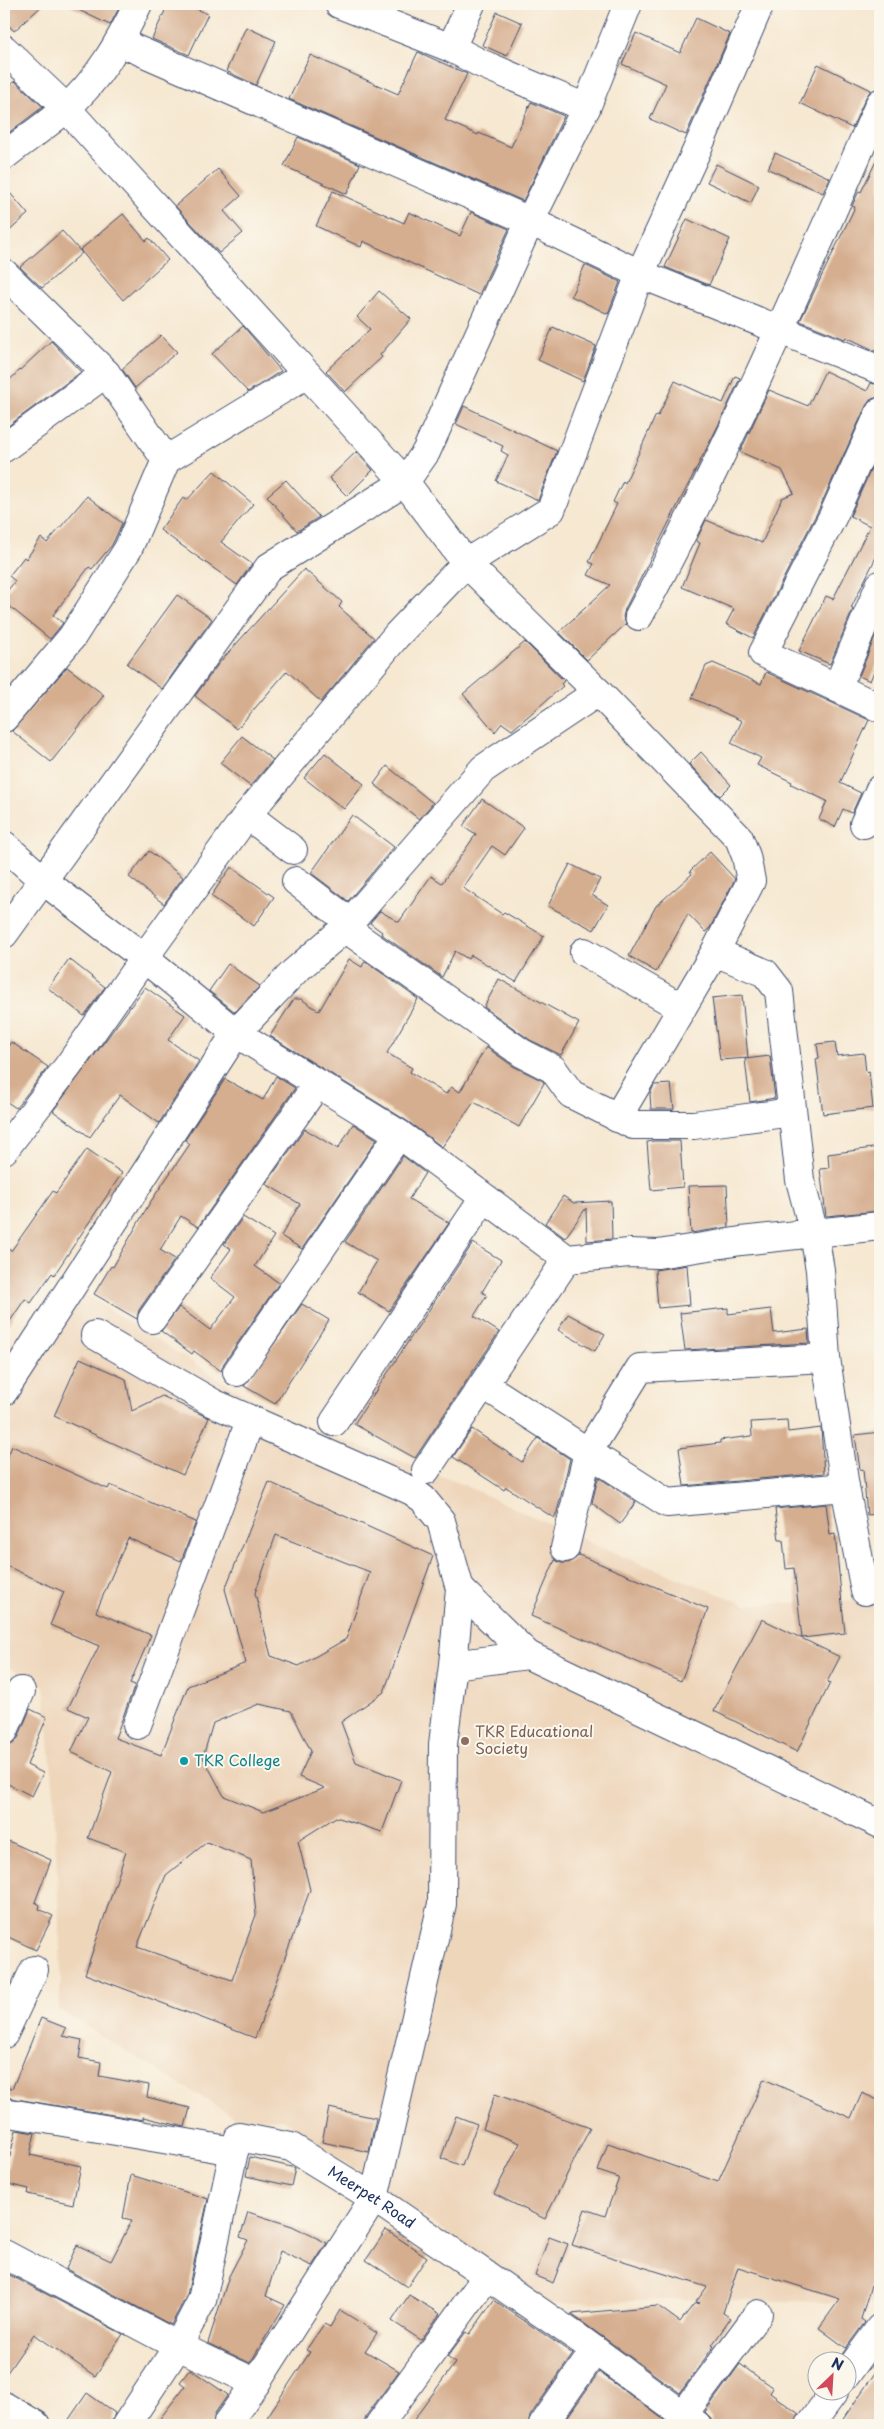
<svg xmlns="http://www.w3.org/2000/svg" width="884" height="2429" font-family="'Playpen Sans',sans-serif">
<rect width="100%" height="100%" fill="#fbf7ec"/>
<filter id="ink" filterUnits="userSpaceOnUse"><feTurbulence type="fractalNoise" baseFrequency=".02" numOctaves="2"/><feDisplacementMap in="SourceGraphic" scale="10" xChannelSelector="R" yChannelSelector="G"/><feConvolveMatrix kernelMatrix="1 2 1 2 8 2 1 2 1" color-interpolation-filters="sRGB"/></filter>
<filter id="wash" filterUnits="userSpaceOnUse"><feTurbulence type="fractalNoise" baseFrequency=".0096" numOctaves="4" result="noise"/><feDisplacementMap in="SourceGraphic" scale="20" xChannelSelector="R" yChannelSelector="G"/><feGaussianBlur stdDeviation="1.12" result="paint"/><feColorMatrix in="noise" values="0 0 0 0 0 0 0 0 0 0 0 0 0 0 0 0 0 1.4 0 .05"/><feComposite in="paint" operator="in"/></filter>
<g filter="url(#wash)">
<rect width="100%" height="100%" fill="#f6e8d1"/>
<path fill="#eed6bb" d="M63 1280 274 1414 459 1483 601 1548 747 1605 880 1599V2303L689 2299 549 2304 283 2119 236 2118 59 2010 61 1975 54 1795 44 1686 4 1665V1353Z"/>
<g id="blocks">
<path fill="#d5ad8f" fill-rule="evenodd" d="M4 4H44L14 31 4 20Z
M66 4H121L110 25Z
M168 4H185L208 14 189 55 152 39Z
M497 12 522 23 507 56 482 45Z
M696 18 730 34 686 135 650 119 666 84 622 64 636 33 680 53Z
M246 27 276 41 256 85 226 71Z
M418 52 467 74 445 120 478 135 479 133 511 147 531 102 564 116 523 201 289 99 310 55 398 94Z
M818 64 871 90 866 97 852 128 800 103Z
M15 81 43 107 4 136V90Z
M298 137 360 164 347 194 284 166Z
M775 153 830 178 823 193 768 169Z
M880 153V353L846 337 845 339 800 321 855 207 852 206 859 191 861 192Z
M716 164 759 185 751 203 707 182Z
M218 169 241 196 224 211 243 233 219 253 175 206Z
M4 186 28 214 4 236Z
M333 191 404 223 409 212 460 236 471 212 509 229 479 295 363 241 361 247 316 226Z
M123 214 146 241 149 238 168 260 123 300 80 250Z
M687 219 730 239 709 285 665 267Z
M62 231 82 253 42 288 20 267Z
M585 265 620 282 608 314 571 296Z
M379 291 411 319 380 355 382 357 345 392 326 371 370 329 357 317Z
M243 326 281 371 248 392 212 354Z
M553 327 596 346 583 381 538 360Z
M161 335 177 352 135 388 122 369Z
M51 341 81 372 4 429V385Z
M825 371 867 391 871 383 880 385V397L871 399 866 406 819 509 753 638 726 624 734 609 682 587 700 543 696 541 706 520 762 543 782 498 794 493 782 470 740 452 769 390 808 406Z
M735 376 740 378 721 420 625 609 623 617 626 624 587 660 559 632 610 585 588 575 594 564 589 562 617 504 613 502 623 481 625 483 656 415 658 416 675 381 723 403Z
M464 406 557 451 538 500 496 481 508 455 501 451 503 446 456 424Z
M880 449V549L851 608 853 609 830 664 799 651 826 596 833 599 870 526 850 516Z
M356 452 373 470 347 496 329 478Z
M214 471 253 504 221 542 252 564 237 585 160 530 183 498 187 500Z
M286 480 319 517 297 531 267 496Z
M87 496 122 523 112 545 92 569 89 567 53 615 63 623 50 639 4 602V595L15 581 9 576 24 557 26 559 41 538 47 543Z
M304 569 342 602 339 607 374 638 321 702 287 671 237 729 195 696 219 663Z
M177 595 212 619 162 689 127 664Z
M878 629 880 630V657L870 681 859 676Z
M525 642 564 681 561 684 563 686 512 730 502 723 495 732 463 694Z
M713 663 761 684 766 672 869 720 840 783 861 793 852 813 843 809 835 827 819 819 827 801 791 784 792 782 757 765 761 758 731 743 742 721 692 698 706 666Z
M67 667 104 695 51 762 12 731Z
M242 736 273 760 250 786 220 763Z
M701 752 731 785 720 796 689 764Z
M325 753 364 784 344 809 304 778Z
M387 766 433 803 419 819 374 784Z
M482 799 524 828 505 855 492 846 463 888 502 914 504 912 544 936 516 982 471 955 468 959 455 951 442 977 381 934 382 932 370 923 380 911 399 922 431 876 442 883 476 834 463 826Z
M352 815 394 847 348 901 311 873Z
M149 851 183 877 164 904 129 877Z
M710 852 735 879 710 928 705 932 688 914 656 972 629 956 656 906 692 874 690 871Z
M570 864 600 879 592 895 608 905 594 930 548 906Z
M231 867 274 897 254 926 211 896Z
M69 959 105 987 84 1016 48 988Z
M349 959 362 967 365 961 418 999 387 1053 412 1068 410 1072 446 1094 451 1087 460 1092 486 1047 513 1066 543 1081 544 1083 519 1127 474 1102 442 1147 407 1121 270 1036 294 999H301L319 1011Z
M228 964 260 986 235 1012 209 991Z
M499 979 579 1023 561 1055 530 1040 484 1007Z
M145 987 185 1015 168 1040 199 1061 159 1123 120 1095 90 1137 53 1111Z
M742 995 748 1058 720 1060 712 998Z
M11 1042 48 1067 16 1108 4 1100V1052Z
M835 1042 837 1056 864 1053 866 1072 869 1071 873 1108 823 1114 816 1059 819 1058 817 1044Z
M770 1056 775 1098 750 1102 745 1059Z
M276 1076 295 1088 198 1227 181 1216 160 1250 175 1259 139 1310 137 1319 94 1294 111 1266 113 1267 149 1204 190 1144 185 1140 225 1079 263 1100Z
M671 1084 674 1109H651L650 1094 654 1085Z
M353 1124 377 1139 302 1249 281 1236 300 1204 266 1184 305 1129 338 1149Z
M654 1141H680L683 1187 651 1190 647 1142Z
M880 1147V1211L826 1216 820 1169 829 1168 828 1154Z
M87 1149 122 1173 54 1275 52 1273 31 1303 25 1299 4 1330V1246L11 1251 53 1191 56 1193Z
M403 1156 425 1173 409 1199 449 1223 389 1311 358 1292 377 1261 345 1242Z
M727 1185 729 1227 691 1233 688 1186Z
M563 1196 574 1203 611 1201 612 1239 587 1241 586 1208 565 1238 545 1223Z
M243 1217 274 1236 255 1266 279 1283 224 1363 221 1371 194 1351 192 1354 161 1331 179 1307 210 1330 235 1297 210 1278 231 1249 224 1244Z
M473 1243 501 1260 482 1292 487 1295 474 1316 499 1332 415 1458 354 1424Z
M687 1265 690 1305 658 1308 655 1270Z
M302 1304 329 1320 275 1404 244 1386Z
M728 1308V1314L771 1309 774 1333 808 1329 809 1343 685 1350 680 1313Z
M568 1314 605 1334 595 1351 558 1330Z
M80 1358 126 1379 132 1411 162 1396 209 1418 183 1475 54 1416Z
M787 1420 788 1432 821 1428 824 1473 684 1486 679 1448 720 1443V1440L752 1436 751 1422Z
M472 1429 522 1462 538 1438 570 1459 557 1512 554 1518 506 1487 504 1490 453 1457Z
M880 1432V1514L867 1515 863 1469 860 1470 855 1435Z
M12 1446 108 1489 110 1485 196 1522 181 1561 128 1538 96 1612 151 1635 130 1683 135 1685 115 1738 161 1755 188 1686 246 1663 225 1589 269 1482 433 1556 384 1692 341 1722 356 1762 401 1780 382 1832 336 1817 298 1841 310 1890 255 2038 85 1974 126 1852 88 1838 112 1772 71 1752 88 1717 68 1708 99 1646 50 1625 64 1592 4 1565V1465ZM276 1535 370 1572 346 1639 299 1666 271 1656 255 1593ZM259 1704 291 1711 311 1751 299 1777 325 1788 263 1812 224 1796 203 1757 213 1723ZM207 1842 251 1860 256 1915 232 1980 137 1947 166 1875Z
M598 1477 636 1502 620 1524 592 1503Z
M826 1504 830 1535 835 1534 845 1633 802 1638 794 1568 786 1569 783 1540H779L775 1509Z
M579 1555 708 1609 681 1681 531 1616 555 1560 561 1563H569Z
M762 1619 840 1657 827 1682 830 1683 797 1752 714 1711Z
M30 1709 47 1717 27 1765 43 1773 32 1796 4 1782V1746L13 1744 18 1738Z
M4 1839 51 1860 35 1902 40 1905 39 1909 53 1916 36 1950 4 1935Z
M41 2018 66 2028 63 2036 82 2040 79 2058 101 2062 99 2076 149 2085 147 2097 190 2108 185 2127 143 2117V2120L4 2097V2086L12 2089Z
M764 2079 851 2118 862 2093 880 2101V2288L871 2285 861 2319 865 2322 846 2348 819 2328 840 2299 738 2267 723 2313 731 2318 712 2345 714 2346 680 2393 571 2314 658 2306 680 2322 694 2304 700 2303 696 2302 707 2287 572 2245 585 2209 605 2216 619 2178 598 2171 608 2143 718 2182Z
M495 2094 590 2128 545 2219 494 2194 520 2143 483 2129Z
M329 2108 376 2118 369 2152 322 2142Z
M456 2116 477 2124 462 2166 441 2158Z
M16 2130 35 2133 30 2155 81 2166 73 2204 28 2194 29 2189 4 2183Z
M250 2157 295 2168 291 2186 246 2176Z
M131 2175 208 2199 187 2295 171 2325 66 2269 77 2245 111 2261 132 2220 123 2218Z
M248 2212 292 2226 327 2243 312 2266 280 2251 266 2296 285 2305 250 2363 208 2343 229 2276 248 2240 240 2237Z
M386 2230 427 2257 407 2287 366 2260Z
M549 2237 568 2244 553 2283 535 2276Z
M4 2272 123 2334 95 2376 34 2334 4 2377Z
M409 2295 440 2314 421 2340 392 2321Z
M494 2300 573 2354 530 2416 528 2425H410L455 2363 447 2357 466 2332 470 2334Z
M340 2310 377 2333 365 2351 399 2371 366 2416 364 2425H262L310 2352 306 2350 324 2324 330 2327Z
M880 2354V2425H839L877 2370 872 2366Z
M740 2364 773 2388 770 2393 799 2414 795 2425H712L711 2418 705 2412Z
M190 2369 228 2395 215 2413 213 2423 211 2425H155L185 2386 180 2382Z
M599 2372 671 2425H562Z
M87 2393 115 2413 111 2425H65Z"/>
</g>
</g>
<g filter="url(#ink)">
<use href="#blocks" fill-opacity="0" stroke="#3c4b6f" stroke-width="1"/>
<g fill="none" stroke-linecap="round" stroke-linejoin="round">
<defs>
<g id="minor">
<path d="M339 4 451 48 480 63 586 108"/>
<path d="M760 4 696 152 640 274 551 510 466 563 397 635 247 815 144 958 236 1033 399 1134 567 1259 629 1253 658 1254 741 1241 880 1226"/>
<path d="M119 42 530 221 640 274 880 370"/>
<path d="M451 48 471 4"/>
<path d="M4 49 66 108 307 374 166 460 128 549 72 637 4 718"/>
<path d="M4 156C24 140 46 126 65 109 98 81 120 42 138 4"/>
<path d="M4 273 106 373 166 460"/>
<path d="M307 374 405 482 466 563 598 692 739 838 746 856 751 881 715 952 617 1118"/>
<path d="M880 412 833 516 763 653 880 708"/>
<path d="M4 448 106 373"/>
<path d="M639 616C729 450 804 276 880 103"/>
<path d="M837 688 880 585"/>
<path d="M247 815 293 850"/>
<path d="M864 824 880 789"/>
<path d="M4 845 44 881 144 958 69 1065 4 1150"/>
<path d="M296 881 350 922"/>
<path d="M345 928 522 1053 553 1069 571 1094 633 1125H694L792 1112"/>
<path d="M4 934 269 567 405 482 426 452 530 221 586 108 628 4"/>
<path d="M584 952 682 1008"/>
<path d="M715 952 765 973 779 991 800 1180 814 1233 820 1270 826 1358 845 1487 865 1591"/>
<path d="M152 1319 318 1083"/>
<path d="M95 1335 213 1403 412 1491 423 1499 441 1521 460 1589 453 1665 528 1655 880 1824"/>
<path d="M237 1372 399 1134"/>
<path d="M484 1385 667 1503 845 1487"/>
<path d="M4 1391 236 1033 294 972 345 928 483 769 598 692"/>
<path d="M334 1422 484 1198"/>
<path d="M426 1470 567 1259"/>
<path d="M565 1548 588 1452 640 1368 826 1358"/>
<path d="M460 1589 528 1655"/>
<path d="M137 1725 250 1421"/>
<path d="M4 1731 21 1691"/>
<path d="M4 2034 34 1970"/>
<path id="s1" d="M4 2112 234 2151 239 2137 291 2147 374 2198 581 2340 697 2425"/>
<path d="M4 2254 178 2346 256 2383"/>
<path d="M846 2375 880 2328"/>
<path d="M4 2406 36 2425"/>
<path d="M683 2415 758 2314"/>
<path d="M228 2422 256 2383 374 2198 442 1904 443 1744 453 1665"/>
<path d="M126 2425 178 2346 202 2300 234 2151"/>
<path d="M379 2425 487 2276"/>
<path d="M543 2425 595 2350"/>
<path d="M810 2425 834 2392"/>
</g>
</defs>
<use href="#minor" stroke="#3c4b6f" stroke-width="30"/>
<use href="#minor" stroke="#fff" stroke-width="28"/>
</g>
</g>
<circle fill="#8d6e63" stroke="#fbf7ec" stroke-width="2" cx="465" cy="1741" r="5"/>
<circle fill="#0f9aa8" stroke="#fbf7ec" stroke-width="2" cx="184" cy="1761" r="5"/>
<g text-anchor="middle" stroke-width="4" stroke-linejoin="round" paint-order="stroke">
<g font-size="15" fill="#785e54" stroke="#fbf7ec" text-anchor="start">
<text x="475" y="1737">TKR Educational<tspan x="475" dy="17">Society</tspan></text>
</g>
<g font-size="15" fill="#0d838f" stroke="#fbf7ec" text-anchor="start">
<text x="194" y="1766">TKR College</text>
</g>
<g font-size="15" fill="#1b2f5e" stroke="#fbf7ec">
<text dy="5" stroke="none"><textPath href="#s1" startOffset="396">Meerpet Road</textPath></text>
</g>
</g>
<rect width="884" height="2429" fill="none" stroke="#fbf7ec" stroke-width="20"/>
<g transform="translate(832 2376) rotate(25)"><circle r="24" fill="#fbf7ec" stroke="#a1a7b3"/>
<path d="M0-4L9 19L0 12L-9 19Z" fill="#d1495b"/>
<text y="-8" font-size="14" font-weight="bold" text-anchor="middle" fill="#1b2f5e">N</text>
</g>
</svg>
